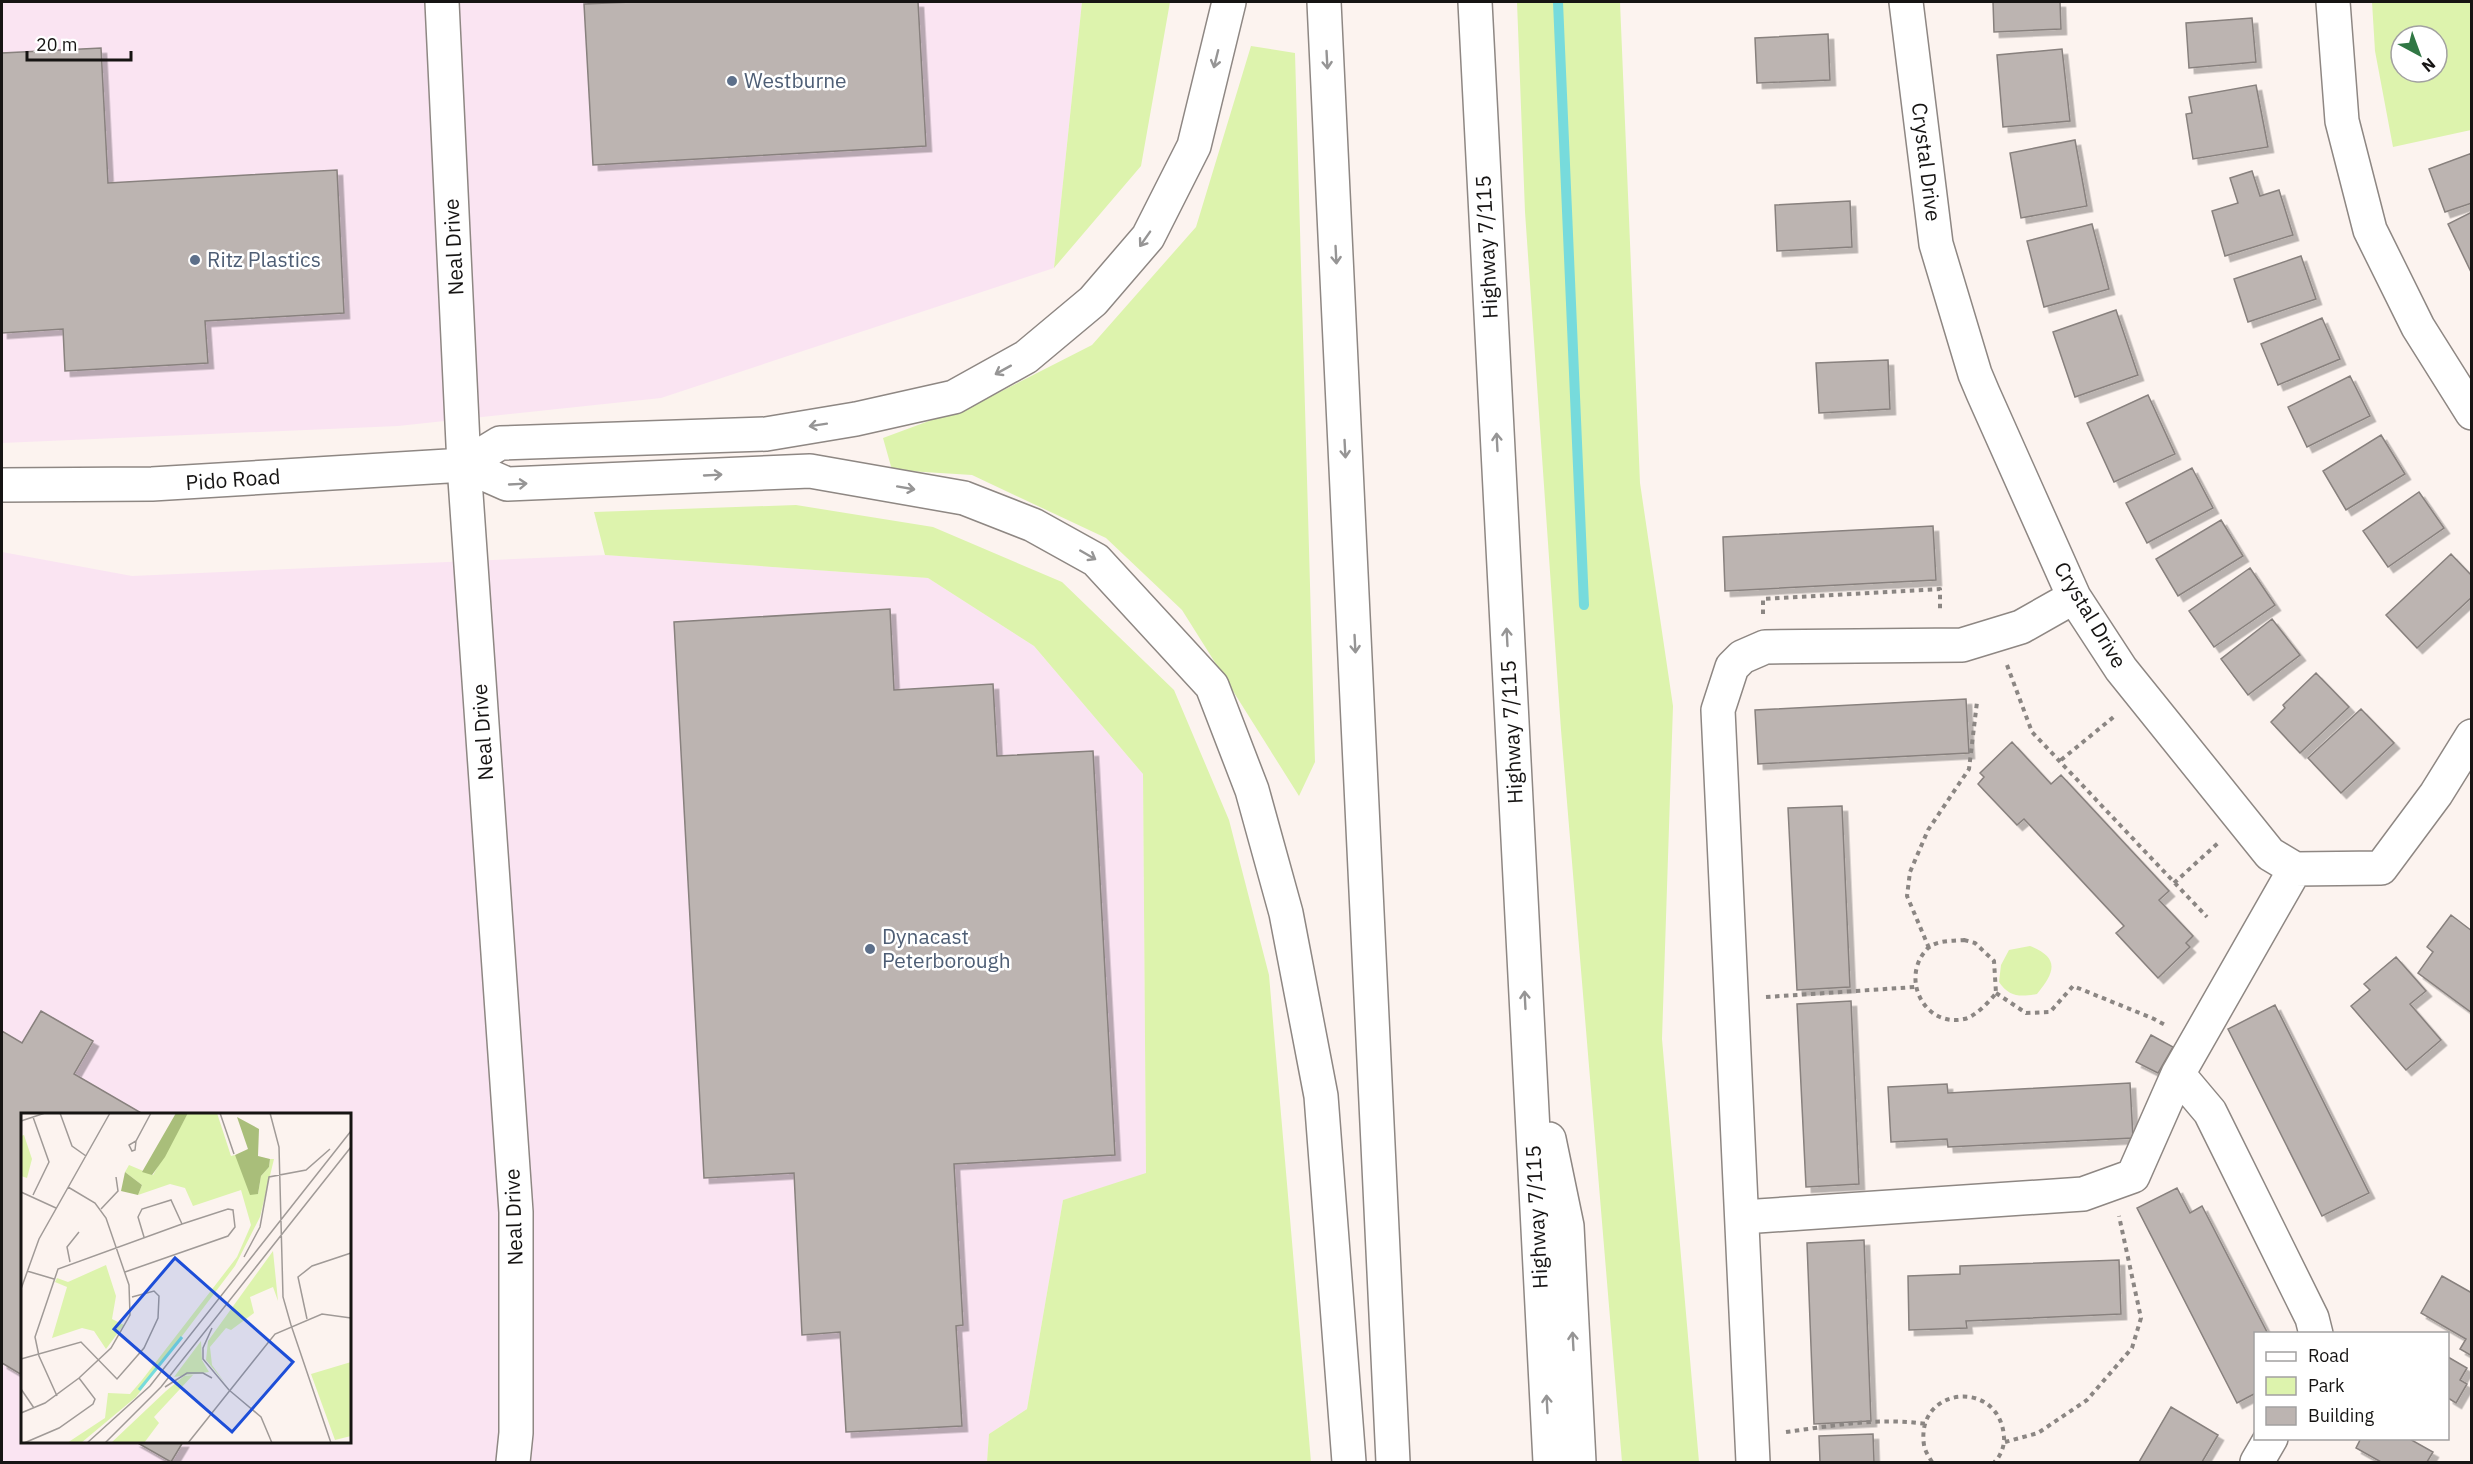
<svg xmlns="http://www.w3.org/2000/svg" width="2473" height="1464" font-family="'IBM Plex Sans',sans-serif">
<defs>
<filter id="shadow"><feDropShadow dx="5.5" dy="5.5" stdDeviation="0" flood-color="#0004"/></filter>
</defs>
<rect width="100%" height="100%" fill="#fcf3ef"/>
<path fill="#fae4f2" fill-rule="evenodd" d="M2 2H1082L1054 268 661 398 398 426 2 443Z
M2 552 132 576 605 555 928 578 1034 646 1143 774 1146 1174 1063 1200 1027 1409 989 1434 987 1462H2ZM22 1114H350V1442H22Z"/>
<path fill="#ddf3ad" fill-rule="evenodd" d="M1082 2H1170L1141 166 1054 268Z
M1517 2H1620L1640 483 1673 706 1662 1039 1699 1462H1622L1561 730 1525 212Z
M2372 2H2471V130L2393 147 2375 51ZM2401 36H2437V72H2401Z
M1251 46 1295 53 1315 762 1299 796 1182 610 1106 538 972 475 892 470 883 438 980 402 1092 345 1196 227Z
M796 505 933 527 1062 582 1174 690 1229 820 1269 975 1311 1462H987L989 1434 1027 1409 1063 1200 1146 1173 1143 774 1034 646 928 578 605 555 594 512Z
M2030 946C2060 958 2055 972 2037 994 2020 997 2009 997 1999 982L2001 965 2009 950Z"/>
<g fill="none" stroke-linecap="round" stroke-linejoin="round">
<path stroke="#77dbdc" stroke-width="10" d="M1558 2 1584 605"/>
</g>
<path fill="#bcb4b1" stroke="#88817e" stroke-width="1.5" filter="url(#shadow)" d="M632 2H918L926 146 593 165 584 4Z
M1993 2H2060L2061 29 1994 32Z
M2252 18 2256 62 2189 68 2186 23Z
M1828 34 1830 80 1757 83 1755 38Z
M101 48 108 183 337 170 344 313 205 321 208 363 65 371 63 329 2 333V53Z
M2062 49 2070 121 2003 127 1997 55Z
M2256 85 2268 147 2193 159 2186 114 2192 113 2189 97Z
M2075 140 2087 206 2021 218 2010 153Z
M2472 153V203L2445 212 2429 169Z
M2252 171 2260 196 2279 190 2293 235 2225 256 2212 211 2238 203 2230 178Z
M1850 201 1852 247 1777 251 1775 205Z
M2472 212V272H2471L2448 224Z
M2092 224 2109 289 2044 307 2027 241Z
M2301 256 2316 299 2248 322 2234 279Z
M2116 310 2138 375 2075 397 2053 332Z
M2322 318 2340 359 2278 385 2261 344Z
M1888 360 1890 409 1819 413 1816 363Z
M2350 376 2370 416 2307 447 2288 407Z
M2148 395 2175 454 2114 482 2087 423Z
M2381 435 2405 474 2346 510 2323 471Z
M2192 468 2213 508 2147 543 2126 503Z
M2419 492 2444 528 2388 567 2363 531Z
M2221 520 2243 556 2178 596 2156 559Z
M1933 526 1936 580 1725 591 1723 537Z
M2451 554 2472 576V597L2417 648 2386 615Z
M2250 568 2275 605 2214 647 2189 611Z
M890 609 894 690 993 684 997 756 1093 751 1115 1155 954 1164 963 1325 956 1326 962 1426 846 1432 840 1332 802 1335 794 1173 704 1178 674 622Z
M2272 619 2300 655 2248 695 2221 659Z
M2316 673 2349 707 2300 753 2271 722 2285 708 2283 705Z
M1966 699 1969 753 1758 764 1755 710Z
M2361 709 2394 743 2341 793 2308 758Z
M2012 742 2051 784 2061 775 2169 891 2159 900 2193 936 2186 943 2190 947 2158 978 2116 933 2124 926 2024 819 2017 825 1978 784 1984 777 1980 773Z
M1842 806 1850 987 1797 990 1788 808Z
M2451 915 2472 931V1013L2418 973 2433 952 2427 947Z
M2396 957 2426 991 2410 1004 2441 1040 2406 1070 2351 1006 2370 990 2364 984Z
M1851 1001 1859 1184 1806 1187 1797 1004Z
M2275 1005 2369 1193 2322 1216 2228 1029Z
M41 1011 93 1041 74 1074 143 1114H22V1375L2 1363V1031L22 1043Z
M2151 1035 2173 1047 2158 1073 2136 1062Z
M2130 1083 2133 1138 1948 1147 1947 1139 1891 1142 1888 1087 1947 1084 1948 1093Z
M2177 1188 2190 1213 2202 1206 2268 1334H2256V1393L2237 1403 2137 1208Z
M1864 1240 1871 1421 1814 1424 1807 1243Z
M2119 1260 2121 1314 1966 1321 1967 1328 1909 1330 1908 1276 1960 1274V1266Z
M2442 1276 2472 1293V1356L2460 1349 2466 1339 2421 1313Z
M2448 1357 2467 1368 2460 1380 2467 1384 2456 1403 2448 1398Z
M2171 1407 2218 1435 2202 1462H2139Z
M1873 1434 1874 1462H1820L1819 1436Z
M2361 1438H2408L2433 1452 2427 1462H2381L2356 1448Z
M136 1442H183L171 1462Z"/>
<g fill="none" stroke-linecap="round" stroke-linejoin="round">
<defs>
<path id="minor" d="M442 2 464 465 516 1212V1433L513 1462
M1906 2 1936 244 1975 374 1983 393 2074 597 2121 669 2270 854 2295 869 2381 868 2436 794 2472 736
M2333 2 2342 121 2370 230 2418 327 2472 413
M2 485 152 484 464 465
M2178 1074 2210 1112 2312 1318 2316 1334
M1743 1217 2083 1194 2133 1176 2178 1074 2295 869
M1753 1462 1718 710 1732 667 1742 657 1765 647 1962 645 2021 627 2074 597
M2257 1462 2271 1438"/>
<path id="highway" d="M1324 2 1393 1462
M1475 2 1550 1462
M464 465 507 484 810 471 964 498 1033 525 1096 560 1212 686 1252 790 1286 913 1321 1096 1349 1462
M464 465 500 443 766 434 856 419 954 397 1026 357 1093 301 1148 237 1194 146 1229 2
M1549 1139 1567 1226 1579 1462"/>
</defs>
<use href="#minor" stroke="#8e8783" stroke-width="36"/>
<use href="#highway" stroke="#8e8783" stroke-width="36"/>
<path stroke="#8b8683" stroke-width="4" stroke-dasharray="4.5 4.5" stroke-linecap="butt" d="M1763 614V599L1940 589V611
M2007 665 2032 732 2207 917
M2061 760 2116 715
M2174 883 2218 843
M1964 940 1975 943 1994 961 1996 993C1989 1002 1975 1017 1964 1019 1924 1028 1899 977 1928 948 1937 940 1953 941 1964 940Z
M1929 948 1907 896 1910 872 1928 830 1969 769 1977 702
M1996 993 2026 1013 2050 1012 2073 986 2152 1018 2167 1026
M1766 997 1915 987
M1786 1432C1831 1426 1880 1417 1926 1424
M2005 1442 2038 1433 2087 1400 2132 1348 2141 1318 2119 1216
M1932 1462C1929 1457 1925 1451 1924 1445 1915 1386 2000 1378 2004 1437 2005 1445 2000 1458 1994 1462"/>
<use href="#minor" stroke="#fff" stroke-width="33"/>
<use href="#highway" stroke="#fff" stroke-width="33"/>
</g>
<defs><path id="oneway-shaft" d="M-6 0H5M1.5-3L5.5 0L1.5 3" fill="none" stroke-width="1.6" stroke-linecap="round" stroke-linejoin="round" transform="scale(1.5)"/></defs>
<g stroke="#969595">
<use href="#oneway-shaft" transform="translate(1216 59) rotate(104)"/>
<use href="#oneway-shaft" transform="translate(1327 60) rotate(87)"/>
<use href="#oneway-shaft" transform="translate(1145 239) rotate(125)"/>
<use href="#oneway-shaft" transform="translate(1336 255) rotate(87)"/>
<use href="#oneway-shaft" transform="translate(1003 370) rotate(151)"/>
<use href="#oneway-shaft" transform="translate(818 425) rotate(171)"/>
<use href="#oneway-shaft" transform="translate(1497 442) rotate(-93)"/>
<use href="#oneway-shaft" transform="translate(1345 449) rotate(87)"/>
<use href="#oneway-shaft" transform="translate(713 475) rotate(-3)"/>
<use href="#oneway-shaft" transform="translate(518 484) rotate(-3)"/>
<use href="#oneway-shaft" transform="translate(906 488) rotate(10)"/>
<use href="#oneway-shaft" transform="translate(1088 555) rotate(30)"/>
<use href="#oneway-shaft" transform="translate(1507 637) rotate(-93)"/>
<use href="#oneway-shaft" transform="translate(1355 644) rotate(87)"/>
<use href="#oneway-shaft" transform="translate(1525 1000) rotate(-93)"/>
<use href="#oneway-shaft" transform="translate(1573 1341) rotate(-93)"/>
<use href="#oneway-shaft" transform="translate(1547 1404) rotate(-93)"/>
</g>
<g fill="#5c6f8a" stroke="#fff" stroke-width="2">
<circle cx="732" cy="81" r="6"/>
<circle cx="195" cy="260" r="6"/>
<circle cx="870" cy="949" r="6"/>
</g>
<g text-anchor="middle" stroke-width="5" stroke-linejoin="round" paint-order="stroke">
<g font-size="21" fill="#4e5e75" stroke="#fff" text-anchor="start">
<text x="744" y="88">Westburne</text>
<text x="207" y="267">Ritz Plastics</text>
<text x="882" y="944">Dynacast<tspan x="882" dy="24">Peterborough</tspan></text>
</g>
<g font-size="21" fill="#161413" stroke="#fff">
<text transform="translate(1926 162) rotate(83)" y="7">Crystal Drive</text>
<text transform="translate(454 247) rotate(-93)" y="7">Neal Drive</text>
<text transform="translate(1487 247) rotate(-93)" y="7">Highway 7/115</text>
<text transform="translate(233 480) rotate(-4)" y="7">Pido Road</text>
<text transform="translate(2090 615) rotate(59)" y="7">Crystal Drive</text>
<text transform="translate(483 732) rotate(-94)" y="7">Neal Drive</text>
<text transform="translate(1512 732) rotate(-93)" y="7">Highway 7/115</text>
<text transform="translate(514 1217) rotate(-92)" y="7">Neal Drive</text>
<text transform="translate(1537 1217) rotate(-93)" y="7">Highway 7/115</text>
</g>
</g>
<g transform="translate(21 1113)">
<rect width="330" height="330" fill="#fcf3ef"/>
<path d="M167 0H196L210 43 214 42 237 81 240 63 248 54 249 46H253L239 104 214 153 115 284 60 330H46L84 305 87 280 109 281 121 267 216 144 230 112 220 77 172 93 164 75 149 71 117 82 121 72 104 59 108 52 132 62ZM3 22 11 46 6 65 0 63V23ZM252 138 257 188 252 174 229 184 233 200 210 217 205 215 189 234 191 252 204 270 185 247 187 228ZM85 152 95 183 91 206 103 212 99 217 85 236 73 218 61 215 31 225 46 174 34 169 36 165 47 169ZM180 228 181 247 188 259 153 264ZM330 249V323L314 327 290 261ZM172 262 133 304 138 310 123 330H90L145 278 163 263Z" fill="#ddf3ad"/>
<path d="M155 0H167L144 44 131 62 121 59ZM216 4 238 16 237 43 249 46 248 54 240 63 237 81 229 82 214 42 227 36ZM104 59 121 72 117 82 100 78Z" fill="#a9be7a"/>
<path fill="none" stroke="#77dbdc" stroke-width="3" d="M118 277 161 224"/>
<path fill="none" stroke="#a09a97" stroke-width="1.5" d="M39 0 51 33 65 43M199 0 213 41M249 0 258 34 262 184 270 212M12 4 28 49 12 82M0 8 24 0M115 28 114 37 111 38 108 32 115 28 130 0M0 79 35 95M80 96 97 78 95 64M123 124 117 104 121 96 150 87 161 111M223 144 239 114 248 64 285 57 309 36M49 149 46 134 58 119M6 158 33 166M0 176 18 126 89 0M286 206 277 164 291 153 330 140M270 212 310 330M191 215 182 235V246L208 277M0 246 60 229 96 266 123 235 137 205 138 183 133 178 111 184M144 274 166 260H182L191 265M0 276 13 295M208 277 240 304 251 330M36 283 18 243 14 224 37 156 161 111 207 96 212 97 214 114 207 123 104 159M0 300 24 290 58 265 90 235 109 202 108 172 85 105 74 90 47 74M3 330 38 315 72 291 74 286 58 265M66 330 129 273 330 18M84 330 140 274 330 34M167 330 254 221 301 201 330 205"/>
<path fill="#1d4ed8" fill-opacity="0.15" stroke="#1d4ed8" stroke-width="3" d="M154 145 272 249 211 319 93 216Z"/>
<rect width="330" height="330" fill="none" stroke="#161413" stroke-width="3"/>
</g>
<rect width="2473" height="1464" fill="none" stroke="#161413" stroke-width="6"/>
<rect x="2254" y="1332" width="195" height="108" fill="#ffffff" stroke="#a2a1a1" stroke-width="1.5"/>
<rect x="2266" y="1352" width="30" height="9" fill="#ffffff" stroke="#a2a1a1" stroke-width="1.5"/>
<text x="2308" y="1362" font-size="18" fill="#161413">Road</text>
<rect x="2266" y="1377" width="30" height="18" fill="#ddf3ad" stroke="#a2a1a1" stroke-width="1.5"/>
<text x="2308" y="1392" font-size="18" fill="#161413">Park</text>
<rect x="2266" y="1407" width="30" height="18" fill="#bcb4b1" stroke="#a2a1a1" stroke-width="1.5"/>
<text x="2308" y="1422" font-size="18" fill="#161413">Building</text>
<g transform="translate(2419 54) rotate(139)"><circle r="28" fill="#ffffff" stroke="#a2a1a1" stroke-width="1.5"/>
<path d="M0-4.5L10 22L0 15L-10 22Z" fill="#307744"/>
<text y="-9" font-size="16" font-weight="bold" text-anchor="middle" fill="#161413">N</text>
</g>
<path d="M27 51v9h104v-9" fill="none" stroke="#161413" stroke-width="3"/>
<text x="36" y="51" font-size="18" fill="#161413" stroke="#ffffff" stroke-width="4.5" paint-order="stroke">20 m</text>
</svg>
